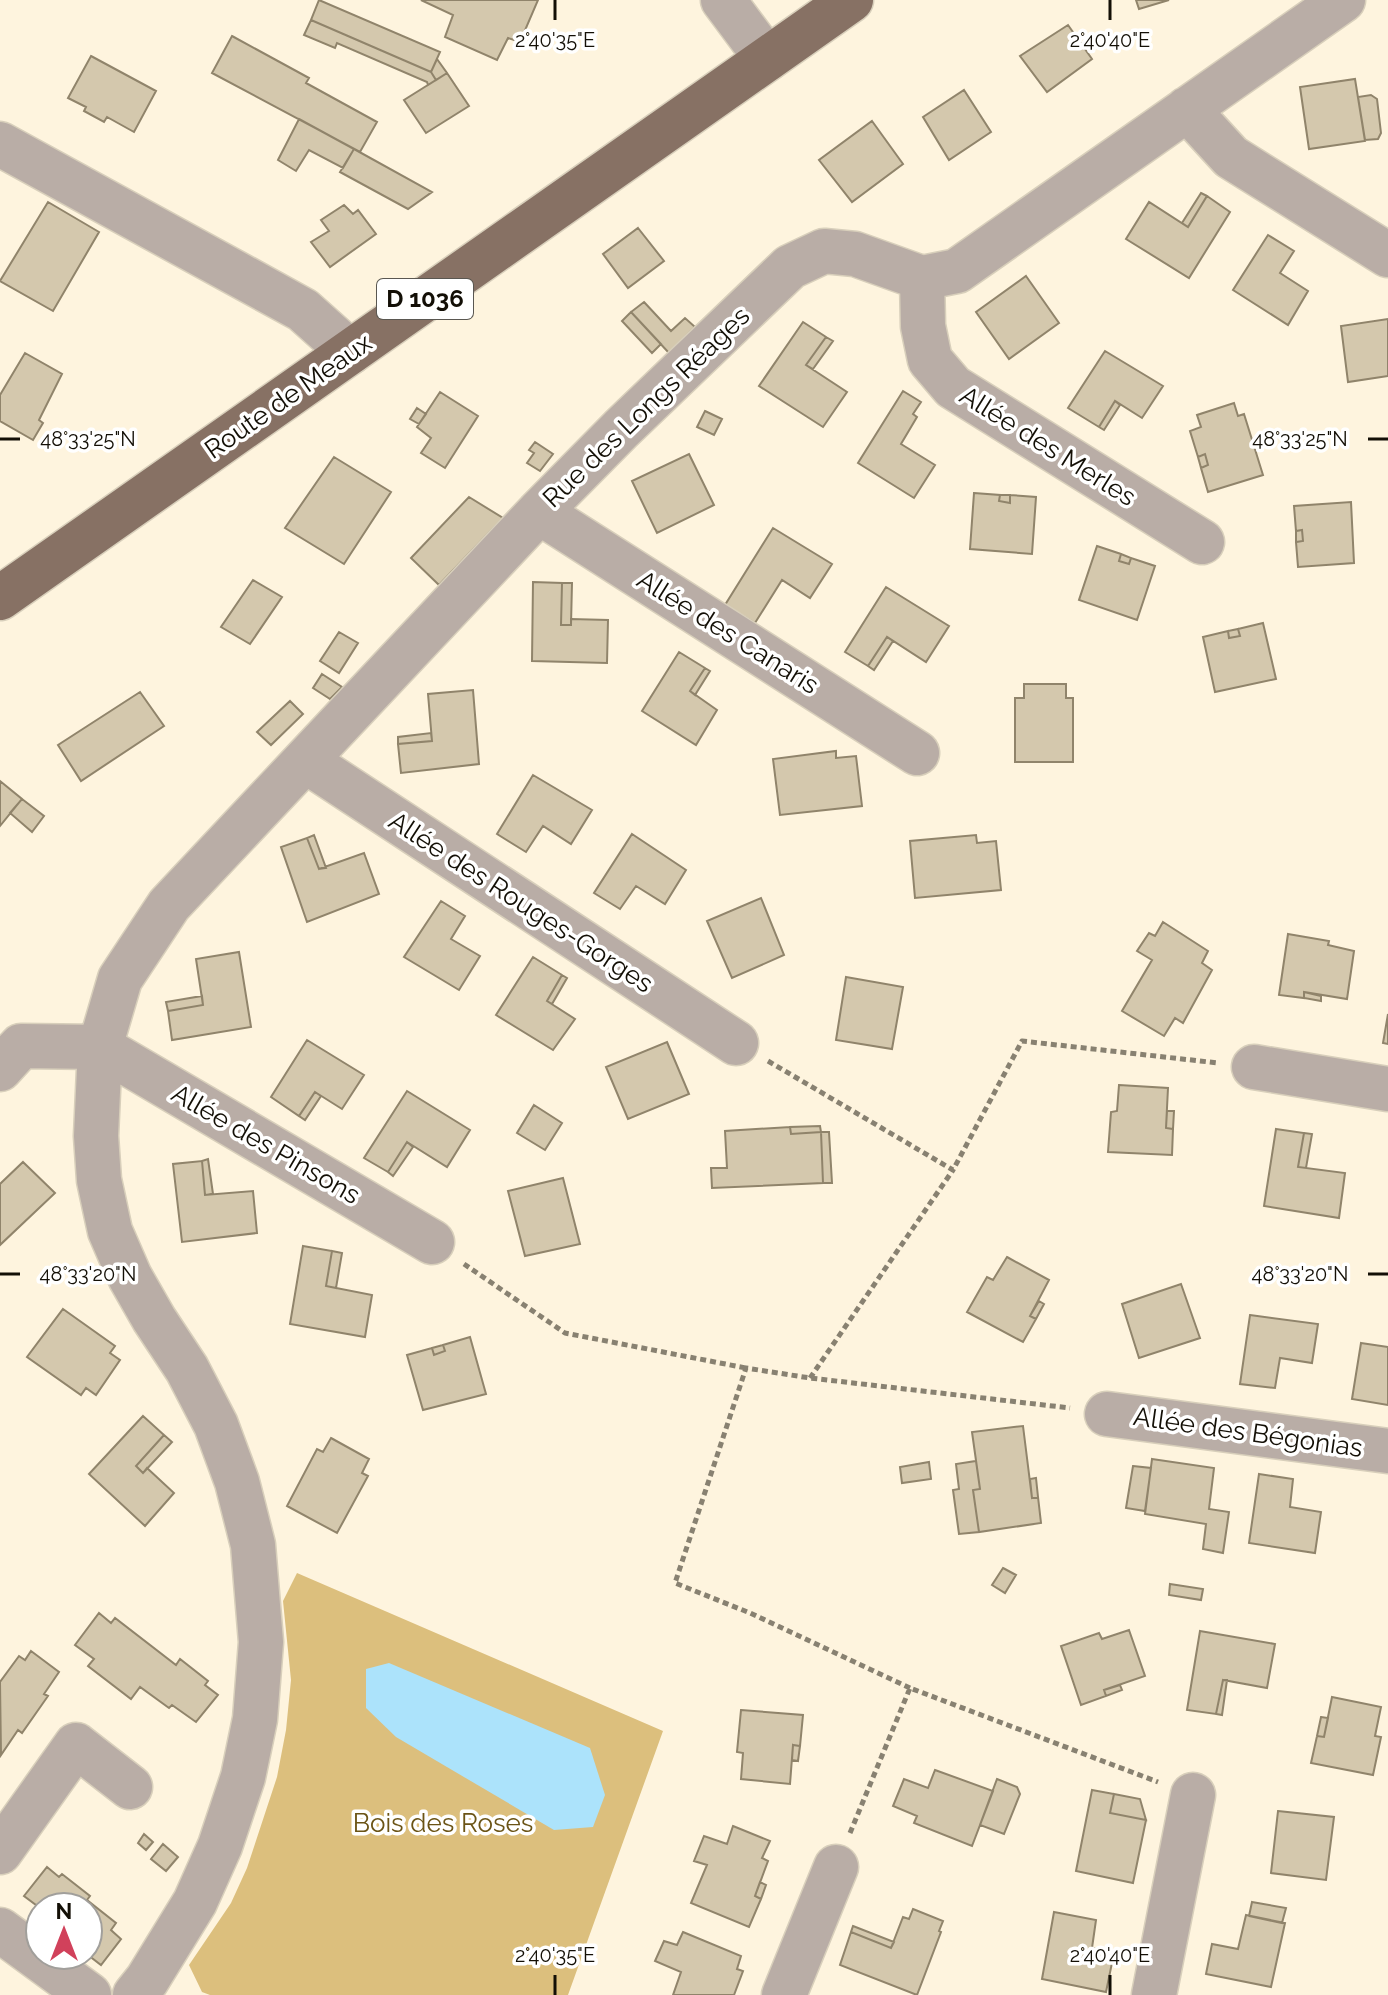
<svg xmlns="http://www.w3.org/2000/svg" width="1388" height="1995" font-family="Raleway,sans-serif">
<rect width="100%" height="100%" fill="#fef4de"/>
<path fill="#dcbf7d" d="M297 1573 663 1731 568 1995H210L202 1992 189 1965 231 1903 247 1868 277 1777 286 1730 291 1680 283 1601Z"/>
<path fill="#ace3fb" d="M389 1663 590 1748 605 1795 593 1827 554 1830 396 1737 366 1708V1669Z"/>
<path fill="#d4c8ad" stroke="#90846b" stroke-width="2" d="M319 0 440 52 431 72 311 20Z
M421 0H538L520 42 508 38 497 60 445 37 453 15Z
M1136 0H1169L1139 9Z
M311 20 431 72 436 80 428 85 427 82 337 43 335 48 304 35Z
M1068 25 1092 59 1047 92 1020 56Z
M232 36 309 78 306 83 377 122 360 152 212 73Z
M91 56 156 91 134 132 107 117 104 122 84 111 86 107 68 98Z
M437 59 447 73 436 80 431 72Z
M447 73 469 106 426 133 404 100Z
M1355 79 1365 141 1309 149 1300 87Z
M964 90 991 132 949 160 923 117Z
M1371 95 1377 99 1381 133 1378 139 1365 140 1358 97Z
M299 119 354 149 343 168 309 150 296 171 278 160Z
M872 121 903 164 852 202 819 160Z
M354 149 432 192 408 209 340 172Z
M1201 193 1207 196 1188 227 1182 223Z
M1207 196 1230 212 1189 278 1126 239 1149 202 1188 227Z
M48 202 99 232 53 311 0 281Z
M344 205 353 214 358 210 376 234 330 267 311 242 329 231 321 220Z
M638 228 664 261 628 288 603 254Z
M1268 235 1294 251 1280 273 1308 291 1288 325 1233 290Z
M1026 276 1059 323 1009 359 976 312Z
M644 302 671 331 685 318 695 327 669 353 631 312Z
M631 312 661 344 652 353 622 321Z
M1388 319V376L1348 382 1341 326Z
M803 322 826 337 806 365 847 392 823 427 759 386Z
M826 337 833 341 813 369 806 365Z
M1105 351 1163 386 1142 418 1115 401 1099 427 1068 408Z
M25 353 62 374 39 420 43 423 33 440 0 421V395Z
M903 391 921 402 913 414 917 417 901 444 935 465 914 498 858 463Z
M440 392 478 416 445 468 421 453 431 438 417 427Z
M1115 401 1120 405 1104 430 1099 427Z
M1234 403 1238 416 1244 414 1263 475 1208 492 1201 468 1208 465 1205 454 1198 457 1190 431 1201 427 1197 415Z
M417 408 426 414 419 424 410 419Z
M705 411 722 419 714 435 697 427Z
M535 442 553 454 540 471 527 463 534 453 529 450Z
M689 454 714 505 657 533 632 481Z
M1205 454 1208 465 1201 468 1198 457Z
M334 457 391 492 344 564 285 528Z
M974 493 1000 495 999 501 1010 503V495L1036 497 1032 554 970 549Z
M1000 495H1010V503L999 501Z
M469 497 503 518 439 585 411 558Z
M1351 502 1354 563 1298 567 1296 542 1303 541 1302 530 1296 531 1294 506Z
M773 528 832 564 810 598 782 580 755 623 725 605Z
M1302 530 1303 541 1296 542V531Z
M1097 546 1121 554 1119 561 1129 564 1131 558 1155 566 1137 620 1079 600Z
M1121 554 1131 558 1129 564 1119 561Z
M253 580 282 597 250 644 221 627Z
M533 582 562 583 561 625H571V619L608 620 607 663 532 661Z
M562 583H572L571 625H561Z
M886 587 949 626 926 662 887 637 868 666 845 652Z
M1263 623 1276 679 1215 692 1203 637 1228 631 1229 638 1240 636 1238 629Z
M1238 629 1240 636 1229 638 1228 631Z
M339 632 358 643 339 673 320 661Z
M887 637 893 641 874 670 868 666Z
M679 652 705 668 690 691 717 710 696 745 642 711Z
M705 668 710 671 695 695 690 691Z
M322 674 342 687 330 699 313 688Z
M1024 684H1066V698H1073V762H1015V698H1024Z
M473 690 479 764 401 773 398 744 432 741 428 694Z
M140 692 164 726 81 781 58 745Z
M290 701 303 714 271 745 257 732Z
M431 733 432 741 398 744V737Z
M836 751V758L856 756 862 806 780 815 773 759Z
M533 775 592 810 571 844 543 826 526 852 497 834Z
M0 781 22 799 0 826Z
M22 799 44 816 32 832 10 813Z
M632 834 686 870 665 904 636 886 620 909 594 893Z
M314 835 326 868 319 869 307 838Z
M976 835 977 843 996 841 1001 890 915 898 910 841Z
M307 838 319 869 364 853 379 894 307 922 281 847Z
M761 898 784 955 732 978 707 921Z
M441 901 465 916 451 939 480 956 459 990 404 957Z
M1163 922 1208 951 1202 963 1212 970 1183 1023 1175 1018 1164 1036 1122 1011 1152 960 1137 951 1149 933 1155 936Z
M1288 934 1329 941 1328 945 1354 951 1347 999 1304 992V998L1279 995Z
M239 952 251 1027 172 1040 168 1011 203 1005 196 959Z
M533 957 562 975 547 1001 575 1019 553 1050 496 1015Z
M562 975 567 978 552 1004 547 1001Z
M846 977 903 987 892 1049 836 1040Z
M1304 992 1321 996V1001L1304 998Z
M202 996 203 1005 168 1011 166 1002Z
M1388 1014V1044L1383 1043Z
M307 1040 364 1075 342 1109 315 1092 299 1116 271 1097Z
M667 1042 689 1094 628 1119 606 1067Z
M1119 1085 1168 1088 1166 1128 1173 1129 1172 1155 1108 1152 1111 1112 1117 1111Z
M407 1091 470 1130 447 1167 407 1142 388 1172 364 1158Z
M315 1092 321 1096 305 1120 299 1116Z
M534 1105 562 1123 545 1150 517 1133Z
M1167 1111H1174L1173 1129 1166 1128Z
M820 1126 821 1132 791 1134 790 1127Z
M790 1127 791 1134 821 1132 823 1183 712 1188 711 1168H727L725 1131Z
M1276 1129 1304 1133 1298 1167 1345 1173 1339 1218 1264 1206Z
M821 1132H829L832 1183H823Z
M1304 1133 1312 1134 1306 1168 1298 1167Z
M407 1142 413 1147 393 1176 388 1172Z
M208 1159 213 1194 205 1195 202 1161Z
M202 1161 205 1195 253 1191 257 1233 182 1242 173 1164Z
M23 1162 55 1193 0 1245V1184Z
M563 1178 580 1244 525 1256 508 1191Z
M303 1246 332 1251 326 1286 372 1295 365 1337 290 1324Z
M332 1251 342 1253 336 1288 326 1286Z
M1007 1257 1049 1280 1030 1316 1036 1319 1023 1342 967 1312 987 1277 993 1280Z
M1181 1284 1200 1338 1139 1358 1122 1304Z
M1039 1301 1044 1304 1036 1319 1030 1316Z
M63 1309 115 1346 110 1353 120 1360 96 1395 86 1388 81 1395 27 1357Z
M1250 1315 1318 1324 1312 1363 1280 1358 1275 1388 1240 1384Z
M470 1337 486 1394 423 1410 407 1355 432 1348 434 1355 445 1351 443 1345Z
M1361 1343 1388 1347V1405L1352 1399Z
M443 1345 445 1351 434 1355 432 1348Z
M143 1416 164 1435 136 1466 143 1473 147 1468 174 1493 145 1526 89 1474Z
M1023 1426 1032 1498 1038 1497 1041 1523 979 1532 973 1490 980 1489 972 1432Z
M164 1435 172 1442 143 1473 136 1466Z
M331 1438 369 1459 362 1473 368 1476 337 1533 287 1506 317 1449 323 1452Z
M1152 1459 1214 1468 1209 1509 1229 1512 1223 1553 1203 1549 1206 1524 1145 1514Z
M976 1461 980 1489 973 1490 979 1532 959 1534 953 1490 959 1489 956 1464Z
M929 1462 931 1479 902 1483 900 1467Z
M1133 1466 1151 1468 1145 1511 1126 1508Z
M1259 1474 1293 1479 1290 1507 1321 1512 1315 1553 1249 1543Z
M1036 1478 1038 1497 1032 1498 1030 1479Z
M1003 1568 1016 1575 1005 1593 992 1585Z
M1170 1584 1203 1589 1201 1600 1169 1595Z
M99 1613 111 1623 115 1618 176 1665 180 1659 208 1681 205 1685 218 1695 196 1722 172 1705 169 1708 140 1687 131 1699 88 1666 94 1659 75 1645Z
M1129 1630 1145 1676 1104 1690 1106 1696 1081 1705 1061 1646 1099 1633 1102 1639Z
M1200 1631 1275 1644 1267 1688 1223 1680 1216 1714 1187 1710Z
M31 1651 59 1672 44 1694 48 1696 22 1733 18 1730 1 1755 0 1682 19 1656 25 1660Z
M1223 1680H1227L1222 1715 1216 1714Z
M1120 1685 1122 1690 1106 1696 1104 1690Z
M1332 1697 1381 1707 1375 1736 1381 1737 1373 1775 1311 1763 1317 1736 1324 1737Z
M741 1710 803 1715 800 1746 793 1745 790 1784 741 1779 743 1753 737 1752Z
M1321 1717 1328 1718 1324 1737 1317 1736Z
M793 1745 800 1746 798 1761 792 1760Z
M935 1770 993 1791 972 1846 914 1823 917 1816 893 1806 904 1779 928 1788Z
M997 1779 1017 1787 1020 1794 1004 1834 980 1825Z
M1092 1790 1114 1794 1110 1813 1146 1820 1133 1883 1076 1871Z
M1114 1794 1140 1799 1146 1820 1110 1813Z
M1278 1811 1334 1817 1326 1880 1271 1873Z
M733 1826 770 1841 762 1858 768 1861 755 1896 761 1899 749 1927 691 1903 707 1865 694 1861 704 1836 727 1844Z
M144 1834 153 1842 146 1850 138 1843Z
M163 1844 178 1857 166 1871 151 1859Z
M47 1867 59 1877 62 1874 90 1896 87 1900 116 1923 111 1930 121 1939 101 1965 88 1955V1907H40V1908L24 1896Z
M760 1882 766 1885 761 1899 755 1896Z
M1252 1902 1286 1908 1282 1923 1249 1916Z
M913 1909 943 1921 939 1931 941 1932 917 1995 840 1965 851 1932 891 1948 903 1917 909 1919Z
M1054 1912 1096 1920 1092 1948 1114 1953 1106 1992 1042 1979Z
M1246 1915 1285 1923 1271 1987 1206 1974 1212 1944 1238 1949Z
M853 1926 894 1942 891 1948 851 1932Z
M683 1932 741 1956 737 1969 743 1971 734 1995H673L681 1972 655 1961 664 1941 677 1945Z"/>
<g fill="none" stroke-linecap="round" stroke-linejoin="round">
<defs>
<path id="minor" d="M723 0 767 59
M1187 109 1231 157 1388 255
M0 144 303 310 350 352
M922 278 923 326 930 360 953 387 1202 542
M539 512 917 753
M306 761 736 1043
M100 1047 432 1242
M1254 1067 1388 1089
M0 1069 21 1046 100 1047
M1107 1414 1388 1451
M0 1852 76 1745 130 1787
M0 1930 89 1995
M135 1995 147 1980 195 1902 220 1846 243 1777 255 1719 261 1642 253 1545 237 1482 216 1425 187 1369 154 1319 130 1277 110 1231 99 1180 96 1136 100 1047 120 979 169 905 539 512 621 429 790 267 824 251 855 254 922 278 957 271 1343 0
M784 1995 836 1867
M1154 1995 1193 1795"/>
<path id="major" d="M0 598 851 0"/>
</defs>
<use href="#minor" stroke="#d8cfbb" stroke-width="47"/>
<use href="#major" stroke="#d8cfbb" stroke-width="47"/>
<path stroke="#888171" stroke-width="5" stroke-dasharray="6 4" stroke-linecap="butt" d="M768 1061 953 1170 1022 1041 1218 1063
M464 1264 565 1333 746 1368
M810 1378 953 1170
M910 1688 750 1613 675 1583 746 1368 810 1378 1070 1408
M850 1833 910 1688 1158 1782"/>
<use href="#minor" stroke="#b9ada6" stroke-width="44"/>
<use href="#major" stroke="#877164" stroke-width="44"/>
</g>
<path fill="none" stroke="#130f06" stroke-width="3" d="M555 0V20M1110 0V20M0 439H20M1368 439H1388M0 1274H20M1368 1274H1388M555 1975V1995M1110 1975V1995"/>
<g text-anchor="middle" stroke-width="7" stroke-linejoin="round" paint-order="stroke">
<rect fill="#fff" stroke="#5a5751" stroke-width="2" x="377" y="279" width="96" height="40" rx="6"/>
<g font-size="24" font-weight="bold" fill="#130f06">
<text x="425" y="307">D 1036</text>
</g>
<g font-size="26" fill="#130f06" stroke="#fff">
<text transform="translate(288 396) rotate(-35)" y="9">Route de Meaux</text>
<text transform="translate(646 407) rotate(-44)" y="9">Rue des Longs Réages</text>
<text transform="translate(1048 446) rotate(32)" y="9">Allée des Merles</text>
<text transform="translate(728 632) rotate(32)" y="9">Allée des Canaris</text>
<text transform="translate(521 902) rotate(33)" y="9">Allée des Rouges-Gorges</text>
<text transform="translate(266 1144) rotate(30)" y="9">Allée des Pinsons</text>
<text transform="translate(1248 1432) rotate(8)" y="9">Allée des Bégonias</text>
</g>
<g font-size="26" fill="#6b5416" stroke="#fff">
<text x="443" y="1832">Bois des Roses</text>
</g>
</g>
<g font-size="20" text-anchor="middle" fill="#130f06" stroke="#fff" stroke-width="7" stroke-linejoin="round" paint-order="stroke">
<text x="555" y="47">2°40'35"E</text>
<text x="1110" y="47">2°40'40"E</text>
<text x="88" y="446">48°33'25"N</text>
<text x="1300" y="446">48°33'25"N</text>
<text x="88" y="1281">48°33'20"N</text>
<text x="1300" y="1281">48°33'20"N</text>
<text x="555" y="1962">2°40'35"E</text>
<text x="1110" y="1962">2°40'40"E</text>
</g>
<g transform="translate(64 1931)"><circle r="38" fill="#ffffff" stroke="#a19f9b" stroke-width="2"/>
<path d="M0-6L14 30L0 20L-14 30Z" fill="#d1415b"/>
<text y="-12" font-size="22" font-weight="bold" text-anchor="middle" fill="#130f06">N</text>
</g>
</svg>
